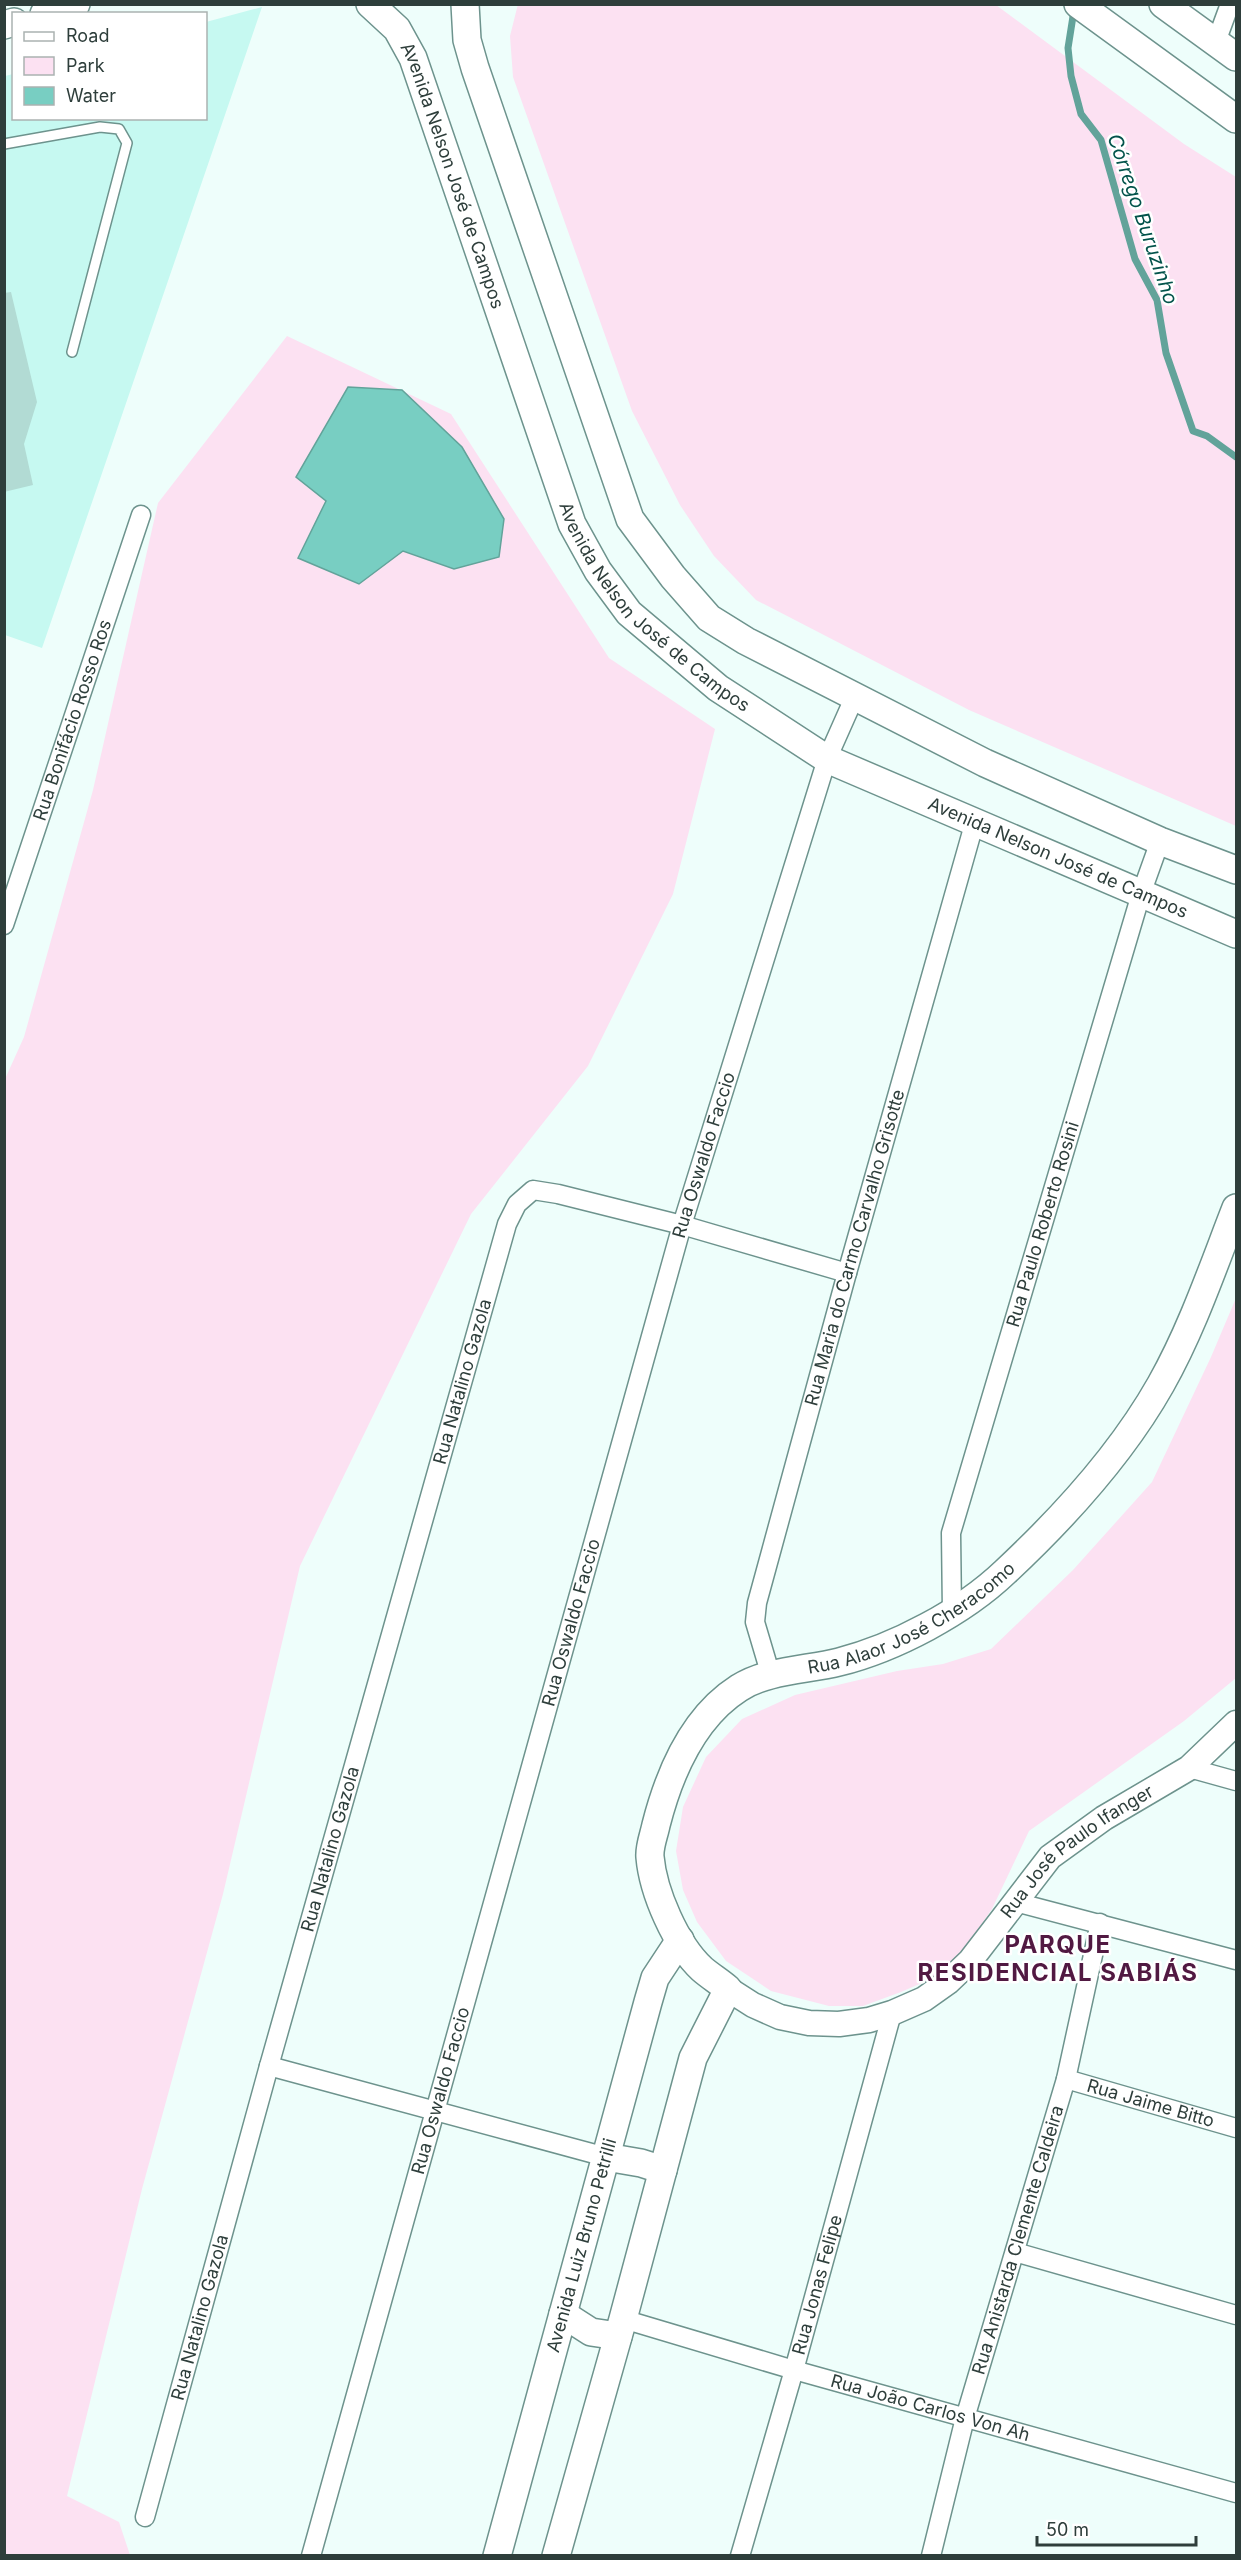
<svg xmlns="http://www.w3.org/2000/svg" width="1241" height="2560" font-family="Inter,sans-serif">
<rect width="100%" height="100%" fill="#eefefb"/>
<path fill="#c6f9f1" d="M262 7 42 648 5 635V76L13 74 14 118H206V22Z"/>
<path fill="#fce1f2" d="M518 4 996 5 1184 144 1236 177V826L969 710 756 600 714 556 680 505 632 411 513 77 510 36Z
M287 336 451 414 609 658 715 729 673 894 588 1066 471 1214 300 1566 223 1894 142 2189 67 2496 119 2522 130 2555 5 2556V1079L24 1037 93 790 158 503Z
M1236 1298V1678L1184 1721 1029 1831 992 1909 962 1952 931 1979 901 1992 863 2006H829L771 1991 726 1961 697 1922 683 1890 676 1851 683 1807 706 1757 742 1719 795 1695 897 1671 943 1664 991 1649 1073 1570 1152 1482 1211 1357Z"/>
<path fill="#78cec2" stroke="#62a39a" stroke-width="1.5" d="M348 387 402 390 462 447 504 519 499 557 454 569 403 551 359 584 298 558 326 501 296 477Z"/>
<g fill="none" stroke-linecap="round" stroke-linejoin="round">
<path stroke="#62a39a" stroke-width="7" d="M1074 10 1068 48 1071 76 1081 114 1101 140 1135 259 1157 300 1166 353 1193 431 1207 436 1236 457"/>
</g>
<path fill="#b2dbd4" d="M11 292 37 402 24 444 33 485 4 492V293Z"/>
<g fill="none" stroke-linecap="round" stroke-linejoin="round">
<defs>
<path id="service" d="M4 144 100 127 119 129 127 143 72 352"/>
<g id="minor">
<path d="M1216 42 1230 4"/>
<path id="s1" d="M4 925 141 515"/>
<path id="s2" d="M952 1613 951 1533 1141 894 1160 841"/>
<path id="s3" d="M771 1676 755 1622 757 1603 847 1273 975 821"/>
<path d="M1189 1768 1236 1781"/>
<path d="M1015 1902 1236 1960"/>
<path d="M269 2066 606 2157"/>
<path id="s4" d="M1066 2079 1236 2128"/>
<path d="M1015 2252 1236 2315"/>
<path id="s5" d="M623 2319 794 2370 1236 2493"/>
<path id="s6" d="M145 2517 269 2066 507 1224 517 1204 533 1190 558 1194 682 1225 847 1273"/>
<path id="s7" d="M311 2556 682 1225 827 759 855 696"/>
<path id="s8" d="M740 2556 794 2370 892 2013"/>
<path id="s9" d="M931 2556 965 2418 1066 2079 1100 1923"/>
</g>
<g id="tertiary">
<path id="s10" d="M728 1989 753 2005 780 2017 809 2023 839 2024 869 2020 892 2013 924 1999 948 1982 970 1961 1050 1857 1104 1818 1189 1768 1236 1723"/>
</g>
<g id="secondary">
<path id="s11" d="M370 4 397 29 413 58 572 524 598 571 629 613 718 688 827 759 1236 934"/>
<path d="M465 4 467 40 475 68 630 519 673 577 709 618 746 641 985 763 1160 841 1236 870"/>
<path d="M1078 4 1236 119"/>
<path d="M1163 4 1236 57"/>
<path d="M44 14 76 4"/>
<path d="M4 25 14 22"/>
<path d="M606 2157 641 2163 663 2170"/>
<path d="M563 2314 591 2332 618 2336"/>
<path id="s12" d="M497 2556 648 2002 655 1978 680 1940"/>
<path id="s13" d="M556 2556 623 2319 693 2058 728 1989C720 1982 710 1976 702 1969 676 1945 653 1892 650 1857 649 1847 654 1835 656 1825 669 1774 692 1718 739 1688 767 1670 807 1670 839 1662 895 1648 963 1612 1005 1572 1064 1517 1121 1455 1161 1384 1192 1329 1213 1267 1236 1208"/>
</g>
</defs>
<use href="#service" stroke="#6d938d" stroke-width="12"/>
<use href="#minor" stroke="#6d938d" stroke-width="21"/>
<use href="#tertiary" stroke="#6d938d" stroke-width="27"/>
<use href="#secondary" stroke="#6d938d" stroke-width="30"/>
<use href="#service" stroke="#fff" stroke-width="9"/>
<use href="#minor" stroke="#fff" stroke-width="18"/>
<use href="#tertiary" stroke="#fff" stroke-width="24"/>
<use href="#secondary" stroke="#fff" stroke-width="27"/>
</g>
<g text-anchor="middle" stroke-width="5" stroke-linejoin="round" paint-order="stroke">
<g font-size="18" fill="#2e3e3b" stroke="#fff">
<text dy="6" stroke="none"><textPath href="#s11" startOffset="194">Avenida Nelson José de Campos</textPath></text>
<text dy="6" stroke="none"><textPath href="#s11" startOffset="680">Avenida Nelson José de Campos</textPath></text>
<text dy="6" stroke="none"><textPath href="#s1" startOffset="216">Rua Bonifácio Rosso Ros</textPath></text>
<text dy="6" stroke="none"><textPath href="#s11" startOffset="1166">Avenida Nelson José de Campos</textPath></text>
<text dy="6" stroke="none"><textPath href="#s7" startOffset="1455">Rua Oswaldo Faccio</textPath></text>
<text dy="6" stroke="none"><textPath href="#s2" startOffset="402">Rua Paulo Roberto Rosini</textPath></text>
<text dy="6" stroke="none"><textPath href="#s3" startOffset="444">Rua Maria do Carmo Carvalho Grisotte</textPath></text>
<text dy="6" stroke="none"><textPath href="#s6" startOffset="1179">Rua Natalino Gazola</textPath></text>
<text dy="6" stroke="none"><textPath href="#s13" startOffset="1137">Rua Alaor José Cheracomo</textPath></text>
<text dy="6" stroke="none"><textPath href="#s7" startOffset="969">Rua Oswaldo Faccio</textPath></text>
<text dy="6" stroke="none"><textPath href="#s6" startOffset="693">Rua Natalino Gazola</textPath></text>
<text dy="6" stroke="none"><textPath href="#s10" startOffset="423">Rua José Paulo Ifanger</textPath></text>
<text dy="6" stroke="none"><textPath href="#s7" startOffset="483">Rua Oswaldo Faccio</textPath></text>
<text dy="6" stroke="none"><textPath href="#s4" startOffset="88">Rua Jaime Bitto</textPath></text>
<text dy="6" stroke="none"><textPath href="#s9" startOffset="328">Rua Anistarda Clemente Caldeira</textPath></text>
<text dy="6" stroke="none"><textPath href="#s12" startOffset="322">Avenida Luiz Bruno Petrilli</textPath></text>
<text dy="6" stroke="none"><textPath href="#s8" startOffset="282">Rua Jonas Felipe</textPath></text>
<text dy="6" stroke="none"><textPath href="#s6" startOffset="207">Rua Natalino Gazola</textPath></text>
<text dy="6" stroke="none"><textPath href="#s5" startOffset="320">Rua João Carlos Von Ah</textPath></text>
</g>
<g font-size="20" font-style="italic" fill="#03534b" stroke="#fff">
<text transform="translate(1143 219) rotate(71)" y="7">Córrego Buruzinho</text>
</g>
<g font-size="24" font-weight="bold" letter-spacing="1.5" fill="#511942" stroke="#fff">
<text x="1058" y="1953">PARQUE<tspan x="1058" dy="28">RESIDENCIAL SABIÁS</tspan></text>
</g>
</g>
<rect width="1241" height="2560" fill="none" stroke="#2e3e3b" stroke-width="12"/>
<rect x="12" y="12" width="195" height="108" fill="#ffffff" stroke="#abb2b1" stroke-width="1.5"/>
<rect x="24" y="32" width="30" height="9" fill="#ffffff" stroke="#abb2b1" stroke-width="1.5"/>
<text x="66" y="42" font-size="18" fill="#2e3e3b">Road</text>
<rect x="24" y="57" width="30" height="18" fill="#fce1f2" stroke="#abb2b1" stroke-width="1.5"/>
<text x="66" y="72" font-size="18" fill="#2e3e3b">Park</text>
<rect x="24" y="87" width="30" height="18" fill="#78cec2" stroke="#abb2b1" stroke-width="1.5"/>
<text x="66" y="102" font-size="18" fill="#2e3e3b">Water</text>
<path d="M1037 2536v9h159v-9" fill="none" stroke="#2e3e3b" stroke-width="3"/>
<text x="1046" y="2536" font-size="18" fill="#2e3e3b" stroke="#ffffff" stroke-width="4.5" paint-order="stroke">50 m</text>
</svg>
